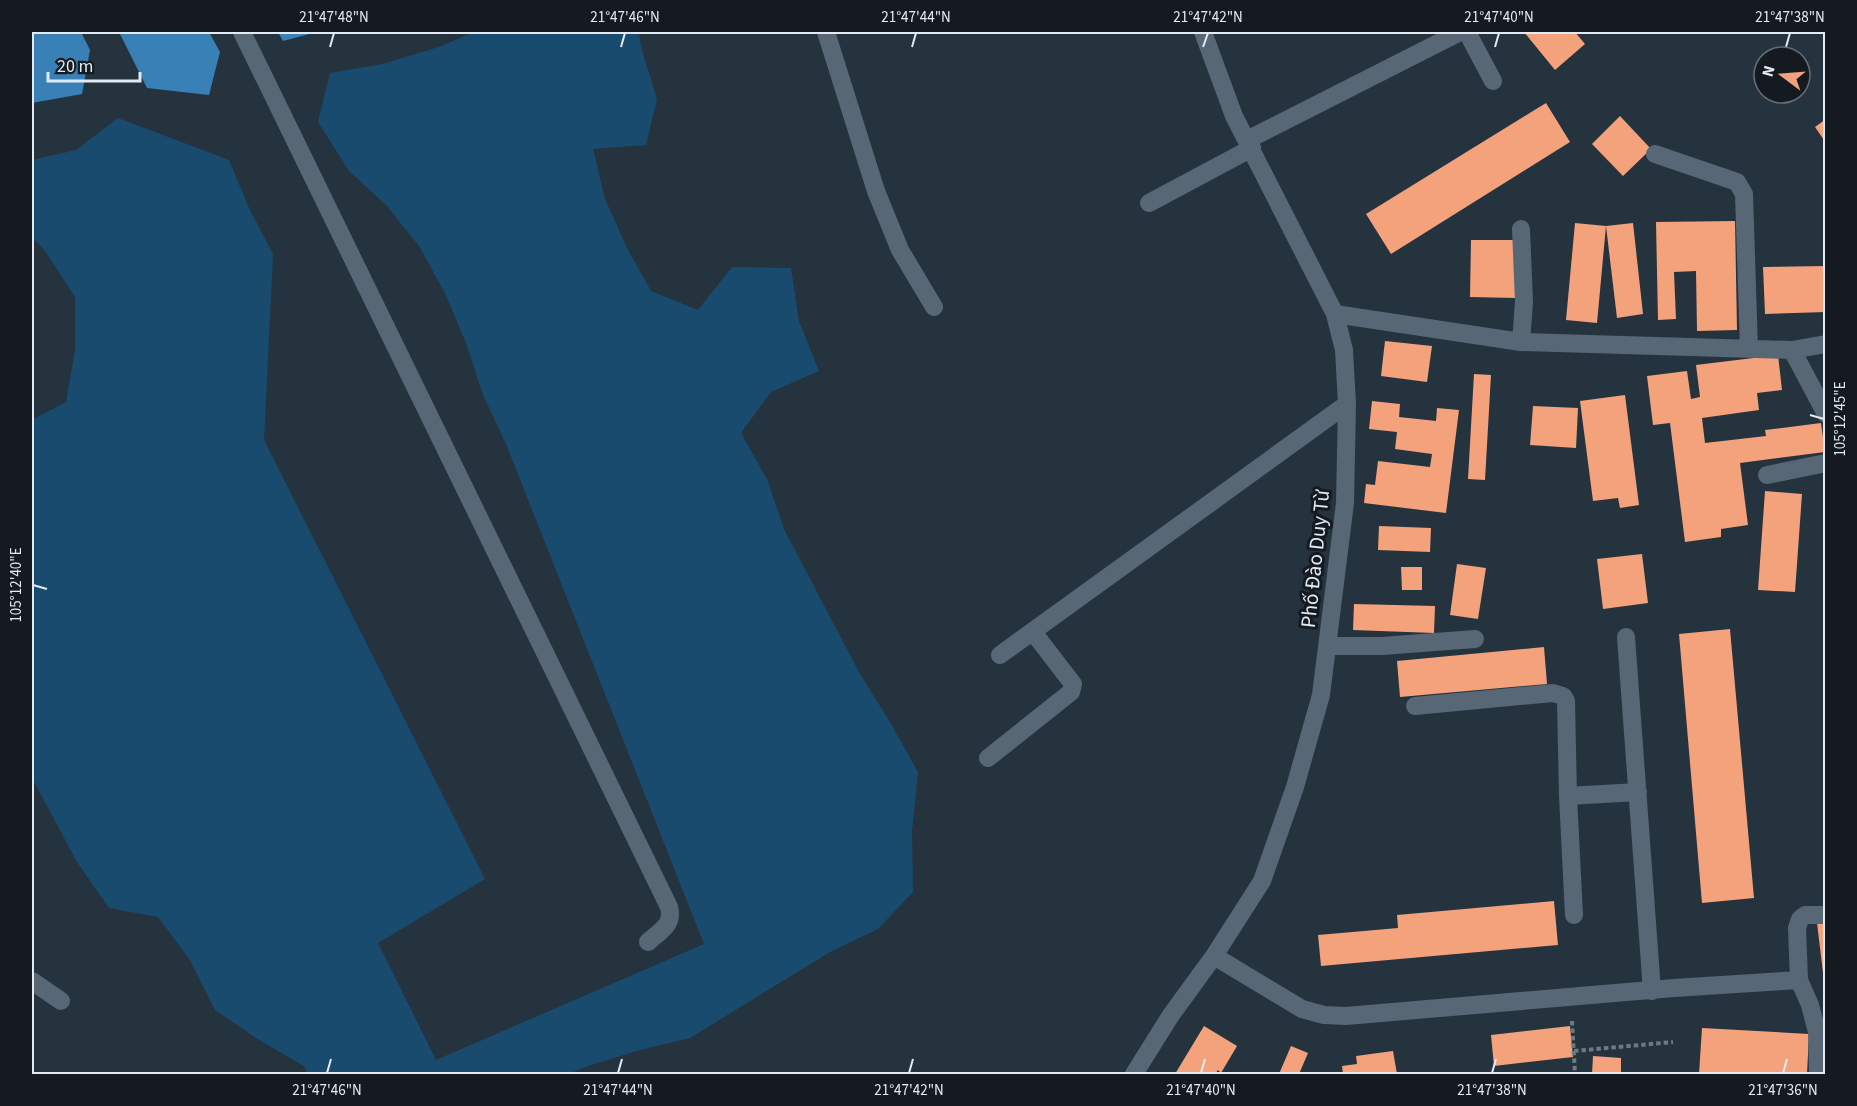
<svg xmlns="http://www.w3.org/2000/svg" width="1857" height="1106" font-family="'Source Sans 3',sans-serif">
<rect width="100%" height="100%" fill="#25333f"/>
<path fill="#194b6e" d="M474 32H639L641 47 657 99 646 145 593 149 605 199 627 248 651 291 698 310 732 267 791 268 799 321 819 371 771 392 741 433 767 479 784 529 860 674 890 722 918 772 912 831 913 892 878 929 830 952 690 1038 640 1050 591 1065 568 1074H308L304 1066 259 1040 215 1010 190 960 158 917 109 908 77 862 32 778V420L66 402 75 350V297L46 252 32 237V160L76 150 118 118 229 160 249 208 273 254 264 440 485 879 378 943 436 1060 704 944 506 444 483 395 466 343 445 293 419 246 386 205 349 171 318 122 330 73 382 64 439 47Z"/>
<path fill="#3880b5" d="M32 32H81L90 50 82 94 32 103Z
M119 32H209L220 52 209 95 147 88Z
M278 32H317L283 41Z"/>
<path fill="#f3a27c" d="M1524 32H1575L1585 44 1555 70Z
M1546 103 1570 142 1391 254 1366 214Z
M1620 116 1651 149 1623 176 1592 144Z
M1826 119V143L1815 127Z
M1735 221 1737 330 1697 331 1696 271 1674 272 1676 319 1658 320 1656 222Z
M1575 223 1606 226 1597 323 1566 320Z
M1633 223 1643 314 1617 318 1606 226Z
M1471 240H1517L1516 298 1470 297Z
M1826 266V312L1765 314 1763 267Z
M1385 341 1432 346 1427 382 1381 376Z
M1778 355 1782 390 1757 393 1759 410 1702 418 1705 443 1766 436 1765 430 1821 423 1825 452 1740 463 1748 525 1721 529V537L1685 542 1670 423 1653 425 1647 376 1687 371 1691 399 1700 397 1696 365Z
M1474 374 1491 375 1485 480 1468 479Z
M1625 395 1639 505 1620 508 1618 498 1593 501 1580 401Z
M1372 401 1400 404 1399 417 1436 421 1437 408 1459 410 1446 513 1364 503 1366 484 1375 485 1378 461 1430 467 1432 454 1395 449 1397 432 1369 429Z
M1533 406 1578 408 1576 448 1530 445Z
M1765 491 1802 494 1795 592 1758 590Z
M1379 526 1431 528 1430 552 1378 550Z
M1642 554 1648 603 1603 609 1597 559Z
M1457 564 1486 568 1478 619 1450 615Z
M1401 567H1422V590H1402Z
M1354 604 1435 606 1434 633 1353 630Z
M1730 629 1754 898 1702 903 1679 634Z
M1544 647 1547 684 1400 697 1397 661Z
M1554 901 1558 945 1321 966 1318 935 1398 928 1397 915Z
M1826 922V981H1824L1817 923Z
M1204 1026 1237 1046 1221 1073 1218 1070 1215 1074H1175Z
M1570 1026 1573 1057 1494 1066 1491 1035Z
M1702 1028 1809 1034 1807 1074H1699Z
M1291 1046 1308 1053 1299 1074H1279Z
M1393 1051 1397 1074H1343L1342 1066 1357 1064 1356 1056Z
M1593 1056 1621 1058V1074H1592Z"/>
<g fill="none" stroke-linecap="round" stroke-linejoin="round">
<path stroke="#6d7984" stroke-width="4" stroke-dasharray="4.5 3" stroke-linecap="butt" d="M1572 1021 1575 1074
M1574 1051 1673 1042"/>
<path stroke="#576775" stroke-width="18" d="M242 32 669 907C674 925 660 931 648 942
M826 32 876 191 900 250 934 307
M1467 32 1493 81
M1247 140 1460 32
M1655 154 1737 182 1744 194 1749 349
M1149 203 1252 148
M1335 314 1521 342 1792 350 1826 344
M1521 342 1524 302 1521 229
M1792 350 1826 414
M1767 475 1826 463
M1626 637 1652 991
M1328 646H1382L1475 639
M1000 655 1347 404
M1415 706 1553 693 1563 696 1566 701 1568 796 1574 915
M988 758 1071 692 1073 684 1033 632
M1568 796 1638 792
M1214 956 1302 1009 1324 1015 1346 1016 1674 988 1799 980
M32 981 61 1001
M1134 1074 1171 1015 1214 956 1262 881 1295 787 1321 695 1345 503 1347 404 1344 350 1335 314 1234 116 1203 32
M1818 1074 1817 1032 1810 1005 1799 980 1797 928 1800 919 1805 915H1826"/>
</g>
<path fill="none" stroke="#e2ebf3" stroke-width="2" d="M330 47 334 33M621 47 625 33M912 47 916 33M1203 47 1208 33M1495 47 1499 33M1786 47 1790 33M1810 415 1824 419M33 585 47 589M327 1073 331 1059M618 1073 622 1059M909 1073 913 1059M1201 1073 1205 1059M1492 1073 1496 1059M1783 1073 1787 1059"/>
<g text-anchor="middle" stroke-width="6" stroke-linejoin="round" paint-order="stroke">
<g font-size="21" fill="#e2ebf3" stroke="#141a20">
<text transform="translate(1315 559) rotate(-84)" y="7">Phố Đào Duy Từ</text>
</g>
</g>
<rect width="1857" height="1106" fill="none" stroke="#141a20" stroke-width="66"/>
<g transform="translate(1782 75) rotate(286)"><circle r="28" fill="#141a20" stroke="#666e74" stroke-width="1.5"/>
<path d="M0-4.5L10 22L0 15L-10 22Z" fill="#f1a17b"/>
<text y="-9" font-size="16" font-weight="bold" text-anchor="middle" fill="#e2ebf3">N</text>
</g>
<path d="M48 72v9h92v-9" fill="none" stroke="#e2ebf3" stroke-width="3"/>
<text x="57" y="72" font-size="18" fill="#e2ebf3" stroke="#141a20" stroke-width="4.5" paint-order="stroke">20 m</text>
<rect x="33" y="33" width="1791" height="1040" fill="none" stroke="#e2ebf3" stroke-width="2"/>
<g font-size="15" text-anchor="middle" fill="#e2ebf3">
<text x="334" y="22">21°47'48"N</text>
<text x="625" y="22">21°47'46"N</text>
<text x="916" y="22">21°47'44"N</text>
<text x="1208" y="22">21°47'42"N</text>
<text x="1499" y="22">21°47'40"N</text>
<text x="1790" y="22">21°47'38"N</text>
<text transform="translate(1840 419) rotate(-90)" y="5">105°12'45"E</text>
<text transform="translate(16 585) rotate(-90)" y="5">105°12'40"E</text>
<text x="327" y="1095">21°47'46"N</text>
<text x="618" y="1095">21°47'44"N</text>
<text x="909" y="1095">21°47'42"N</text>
<text x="1201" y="1095">21°47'40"N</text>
<text x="1492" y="1095">21°47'38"N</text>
<text x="1783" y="1095">21°47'36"N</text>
</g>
</svg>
